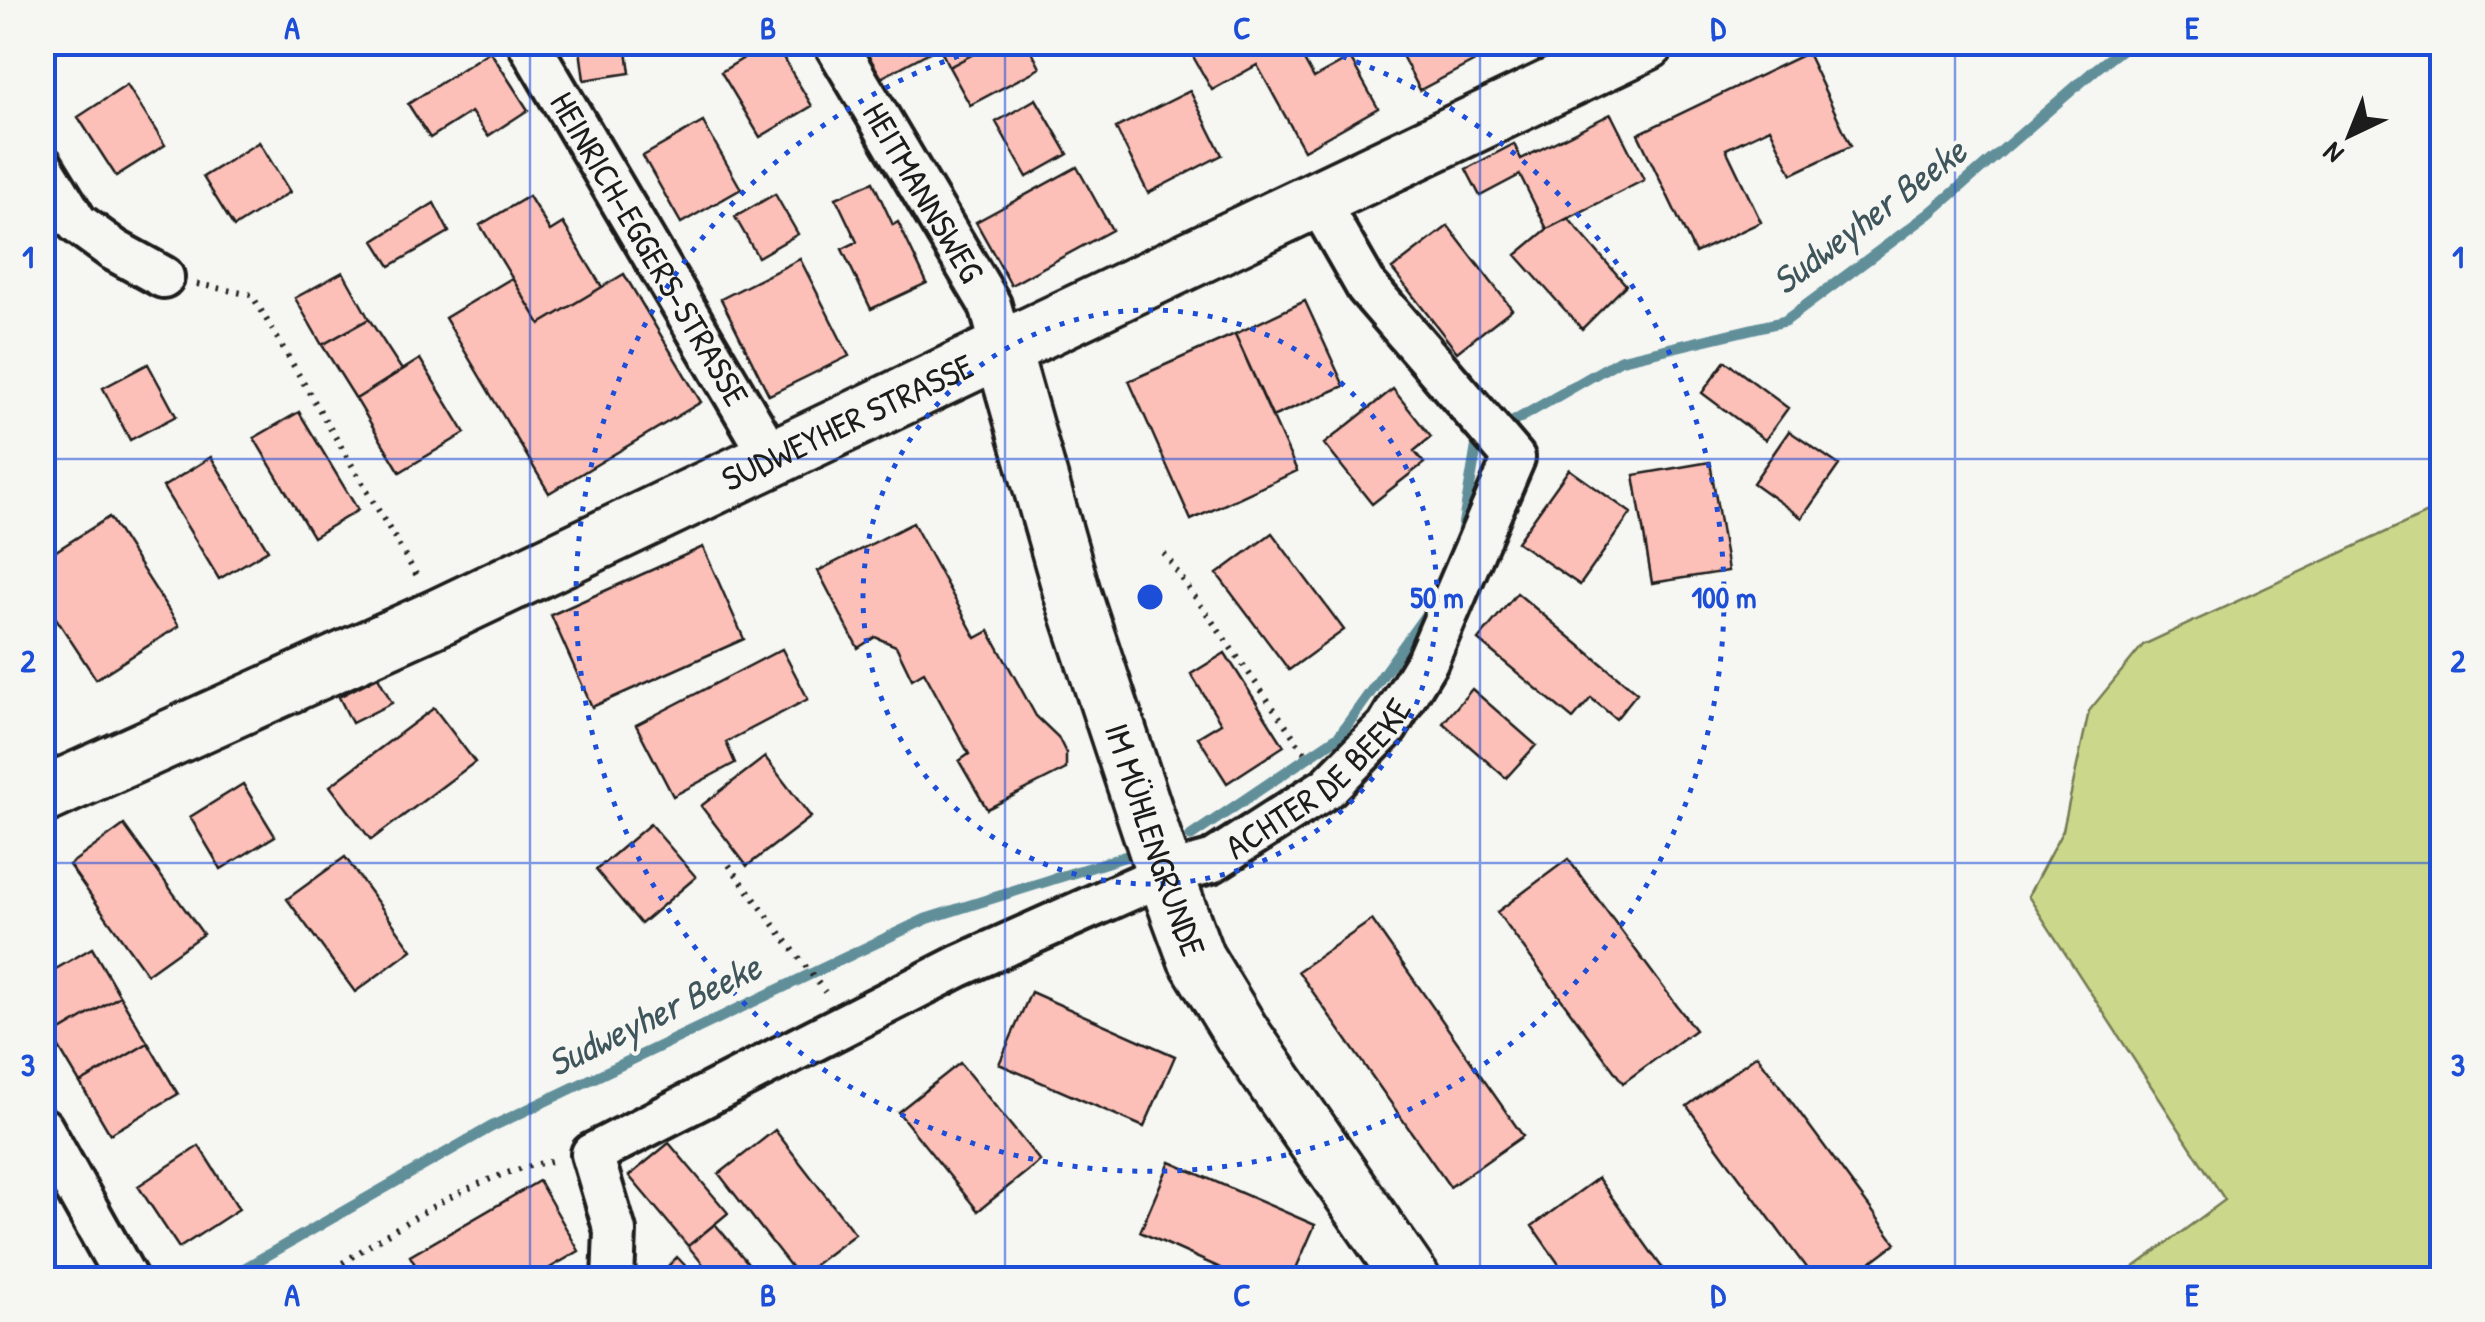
<svg xmlns="http://www.w3.org/2000/svg" width="2485" height="1322" font-family="'Patrick Hand',sans-serif">
<rect width="100%" height="100%" fill="#f6f6f2"/>
<filter id="ink" filterUnits="userSpaceOnUse"><feTurbulence type="fractalNoise" baseFrequency=".01" numOctaves="2"/><feDisplacementMap in="SourceGraphic" scale="20" xChannelSelector="R" yChannelSelector="G"/><feConvolveMatrix kernelMatrix="1 2 1 2 8 2 1 2 1" color-interpolation-filters="sRGB"/></filter>
<g filter="url(#ink)">
<path fill="#cbd88b" stroke="#747a54" stroke-width="2.5" d="M2442 506V1279H2118L2225 1200 2028 896 2063 830 2089 711 2143 645Z"/>
<g fill="none" stroke-linecap="round" stroke-linejoin="round">
<path stroke="#618f9a" stroke-width="11" d="M1504 427 1620 360 1785 321 1929 214 2096 69 2131 42
M1462 532 1477 443
M1191 836 1339 736 1430 609
M224 1280 491 1127 926 919 1133 854"/>
</g>
<path fill="#fcc0b8" stroke="#1c1c1c" stroke-width="2.5" d="M42 42H71L46 60Z
M579 42H626L630 73 584 80Z
M770 42H774L812 106 760 137 721 72Z
M871 42H937L939 47 875 81 858 49Z
M937 42H996L949 67Z
M996 42H1027L1040 68 970 105 949 67Z
M1205 42H1294L1314 78 1350 58 1378 108 1304 150 1257 65 1212 90 1190 51Z
M1395 42H1504L1505 45 1420 90Z
M490 51 528 110 488 136 471 112 430 138 408 104Z
M1807 53 1851 146 1792 174 1770 128 1726 149 1761 222 1695 253 1638 134Z
M127 85 165 145 116 176 78 117Z
M1190 91 1222 155 1148 193 1116 128Z
M1036 99 1068 154 1027 177 996 122Z
M1611 114 1644 180 1547 229 1520 175 1480 196 1466 169 1514 144 1521 159Z
M703 122 741 189 681 223 643 156Z
M259 142 290 192 234 227 203 177Z
M1077 167 1112 230 1011 285 976 222Z
M873 182 893 225 898 222 927 283 871 309 842 249 857 242 836 198Z
M775 194 798 234 758 257 735 217Z
M529 196 550 231 563 223 602 287 540 324 480 225Z
M434 203 449 232 390 266 374 241Z
M1568 218 1626 285 1582 329 1516 255 1547 229Z
M1448 226 1512 309 1457 352 1392 269Z
M800 259 849 356 769 395 721 299Z
M343 272 369 319 322 345 295 298Z
M624 274 701 402 549 493 445 318 512 278 540 324Z
M1305 301 1344 386 1272 417 1235 334Z
M369 319 402 370 356 399 322 345Z
M1235 334 1297 471 1191 520 1129 381Z
M420 359 465 433 400 472 356 399Z
M1725 361 1788 408 1765 440 1702 393Z
M148 364 176 416 130 440 103 388Z
M1393 389 1431 437 1414 451 1424 463 1372 504 1324 444Z
M299 412 358 510 313 537 254 438Z
M1789 431 1839 465 1802 518 1753 483Z
M211 457 268 550 219 579 163 487Z
M1710 462 1728 571 1652 583 1634 475Z
M1569 469 1631 513 1580 585 1517 542Z
M109 517 179 626 96 679 42 597V560Z
M913 523 976 638 989 631 1036 716 1058 737 1066 753V769L987 809 959 761 969 754 924 672 912 679 896 646 875 637 858 648 818 571Z
M1272 533 1344 630 1289 670 1217 574Z
M703 547 744 639 592 707 551 615Z
M1517 593 1637 693 1616 719 1591 698 1573 719 1478 640Z
M782 649 808 699 726 742 735 763 673 796 636 725Z
M1225 653 1284 746 1227 783 1198 737 1221 723 1191 674Z
M378 677 392 703 352 723 339 697Z
M1472 689 1536 745 1506 778 1443 723Z
M434 708 475 762 371 840 330 786Z
M765 757 811 817 747 866 701 806Z
M243 784 275 836 221 869 190 817Z
M650 824 696 877 641 924 596 870Z
M124 825 203 934 147 974 69 865Z
M345 857 412 950 355 992 287 899Z
M1568 859 1695 1030 1623 1083 1497 912Z
M1372 920 1523 1136 1450 1187 1298 971Z
M92 948 120 996 52 1036 42 1018V977Z
M1031 992 1175 1056 1144 1127 999 1064Z
M120 996 148 1043 80 1083 52 1036Z
M148 1043 178 1094 110 1134 80 1083Z
M1757 1055 1896 1243 1847 1280H1815L1687 1106Z
M960 1063 1040 1161 978 1211 898 1112Z
M775 1130 855 1234 799 1277 719 1174Z
M669 1143 728 1213 688 1246 629 1176Z
M199 1146 239 1209 179 1248 138 1186Z
M1170 1162 1315 1225 1291 1280H1247L1140 1232Z
M1598 1178 1671 1280H1570L1532 1226Z
M539 1181 579 1251 529 1280H424L410 1256Z
M715 1224 748 1263 727 1280H716L688 1246Z
M677 1257 699 1280H668L662 1272Z
M740 1269 751 1280H727Z"/>
<g fill="none" stroke-linecap="round" stroke-linejoin="round">
<defs>
<g id="street">
<path id="s1" d="M528 42 772 458"/>
<path id="s2" d="M834 42 990 305 1002 348"/>
<path d="M42 166 77 223 114 250 163 277"/>
<path d="M42 1128 127 1280"/>
<path id="s3" d="M613 1280 615 1231 592 1154 959 966 1165 874 1211 862 1328 787 1387 727 1427 661 1514 458 1367 287 1316 198"/>
</g>
<g id="secondary">
<path id="s4" d="M1002 348 1072 593 1165 874 1196 958 1242 1034 1412 1280"/>
<path id="s5" d="M42 796 441 616 1647 42"/>
</g>
</defs>
<use href="#street" stroke="#1c1c1c" stroke-width="48"/>
<use href="#secondary" stroke="#1c1c1c" stroke-width="62"/>
<path stroke="#1c1c1c" stroke-width="6" stroke-dasharray="2.5 8" stroke-linecap="butt" d="M197 284 252 295 417 576
M1164 553 1308 757
M729 865 825 992
M316 1280C395 1230 462 1178 556 1160"/>
<use href="#street" stroke="#f6f6f2" stroke-width="40"/>
<use href="#secondary" stroke="#f6f6f2" stroke-width="55"/>
</g>
</g>
<path fill="none" stroke="#1d4ed8" stroke-width="2.5" stroke-opacity="0.55" d="M530 42V1280M1005 42V1280M1480 42V1280M1955 42V1280M42 459H2442M42 863H2442"/>
<g fill="none" stroke="#1d4ed8" stroke-width="5" stroke-dasharray="5 10">
<circle cx="1150" cy="597" r="287"/>
<path d="M1299 43A574 574 0 1 1 1001 43"/>
</g>
<g text-anchor="middle" stroke-width="8" stroke-linejoin="round" paint-order="stroke">
<g font-size="35" fill="#1c1c1c" stroke="#f6f6f2">
<text dy="12" stroke="none"><textPath href="#s2" startOffset="175">HEITMANNSWEG</textPath></text>
<text dy="12" stroke="none"><textPath href="#s1" startOffset="240">HEINRICH-EGGERS-STRASSE</textPath></text>
<text dy="12" stroke="none"><textPath href="#s5" startOffset="888">SUDWEYHER STRASSE</textPath></text>
<text dy="12" stroke="none"><textPath href="#s3" startOffset="952">ACHTER DE BEEKE</textPath></text>
<text dy="12" stroke="none"><textPath href="#s4" startOffset="515">IM MÜHLENGRUNDE</textPath></text>
</g>
<g font-size="38" font-style="italic" fill="#3e555b" stroke="#f6f6f2">
<text transform="translate(1869 216) rotate(-37)" y="13">Sudweyher Beeke</text>
<text transform="translate(654 1015) rotate(-26)" y="13">Sudweyher Beeke</text>
</g>
</g>
<circle cx="1150" cy="597" r="15" fill="#1d4ed8" stroke="#f6f6f2" stroke-width="5"/>
<g font-size="30" text-anchor="middle" font-weight="bold" fill="#1d4ed8" stroke="#f6f6f2" stroke-width="8" stroke-linejoin="round" paint-order="stroke">
<text x="1437" y="608">50 m</text>
<text x="1724" y="608">100 m</text>
</g>
<rect width="2485" height="1322" fill="none" stroke="#f6f6f2" stroke-width="110"/>
<g transform="translate(2350 135) rotate(223)" stroke="#f6f6f2" stroke-width="8" paint-order="stroke">
<path d="M0-8L18 38L0 25L-18 38Z" fill="#1c1c1c"/>
<text y="-15" font-size="28" font-weight="bold" text-anchor="middle" fill="#1c1c1c">N</text>
</g>
<rect x="55" y="55" width="2375" height="1212" fill="none" stroke="#1d4ed8" stroke-width="4"/>
<g font-size="32" text-anchor="middle" font-weight="bold" fill="#1d4ed8">
<text x="292" y="39">A</text>
<text x="768" y="39">B</text>
<text x="1242" y="39">C</text>
<text x="1718" y="39">D</text>
<text x="2192" y="39">E</text>
<text x="28" y="268">1</text>
<text x="2458" y="268">1</text>
<text x="28" y="672">2</text>
<text x="2458" y="672">2</text>
<text x="28" y="1076">3</text>
<text x="2458" y="1076">3</text>
<text x="292" y="1306">A</text>
<text x="768" y="1306">B</text>
<text x="1242" y="1306">C</text>
<text x="1718" y="1306">D</text>
<text x="2192" y="1306">E</text>
</g>
</svg>
